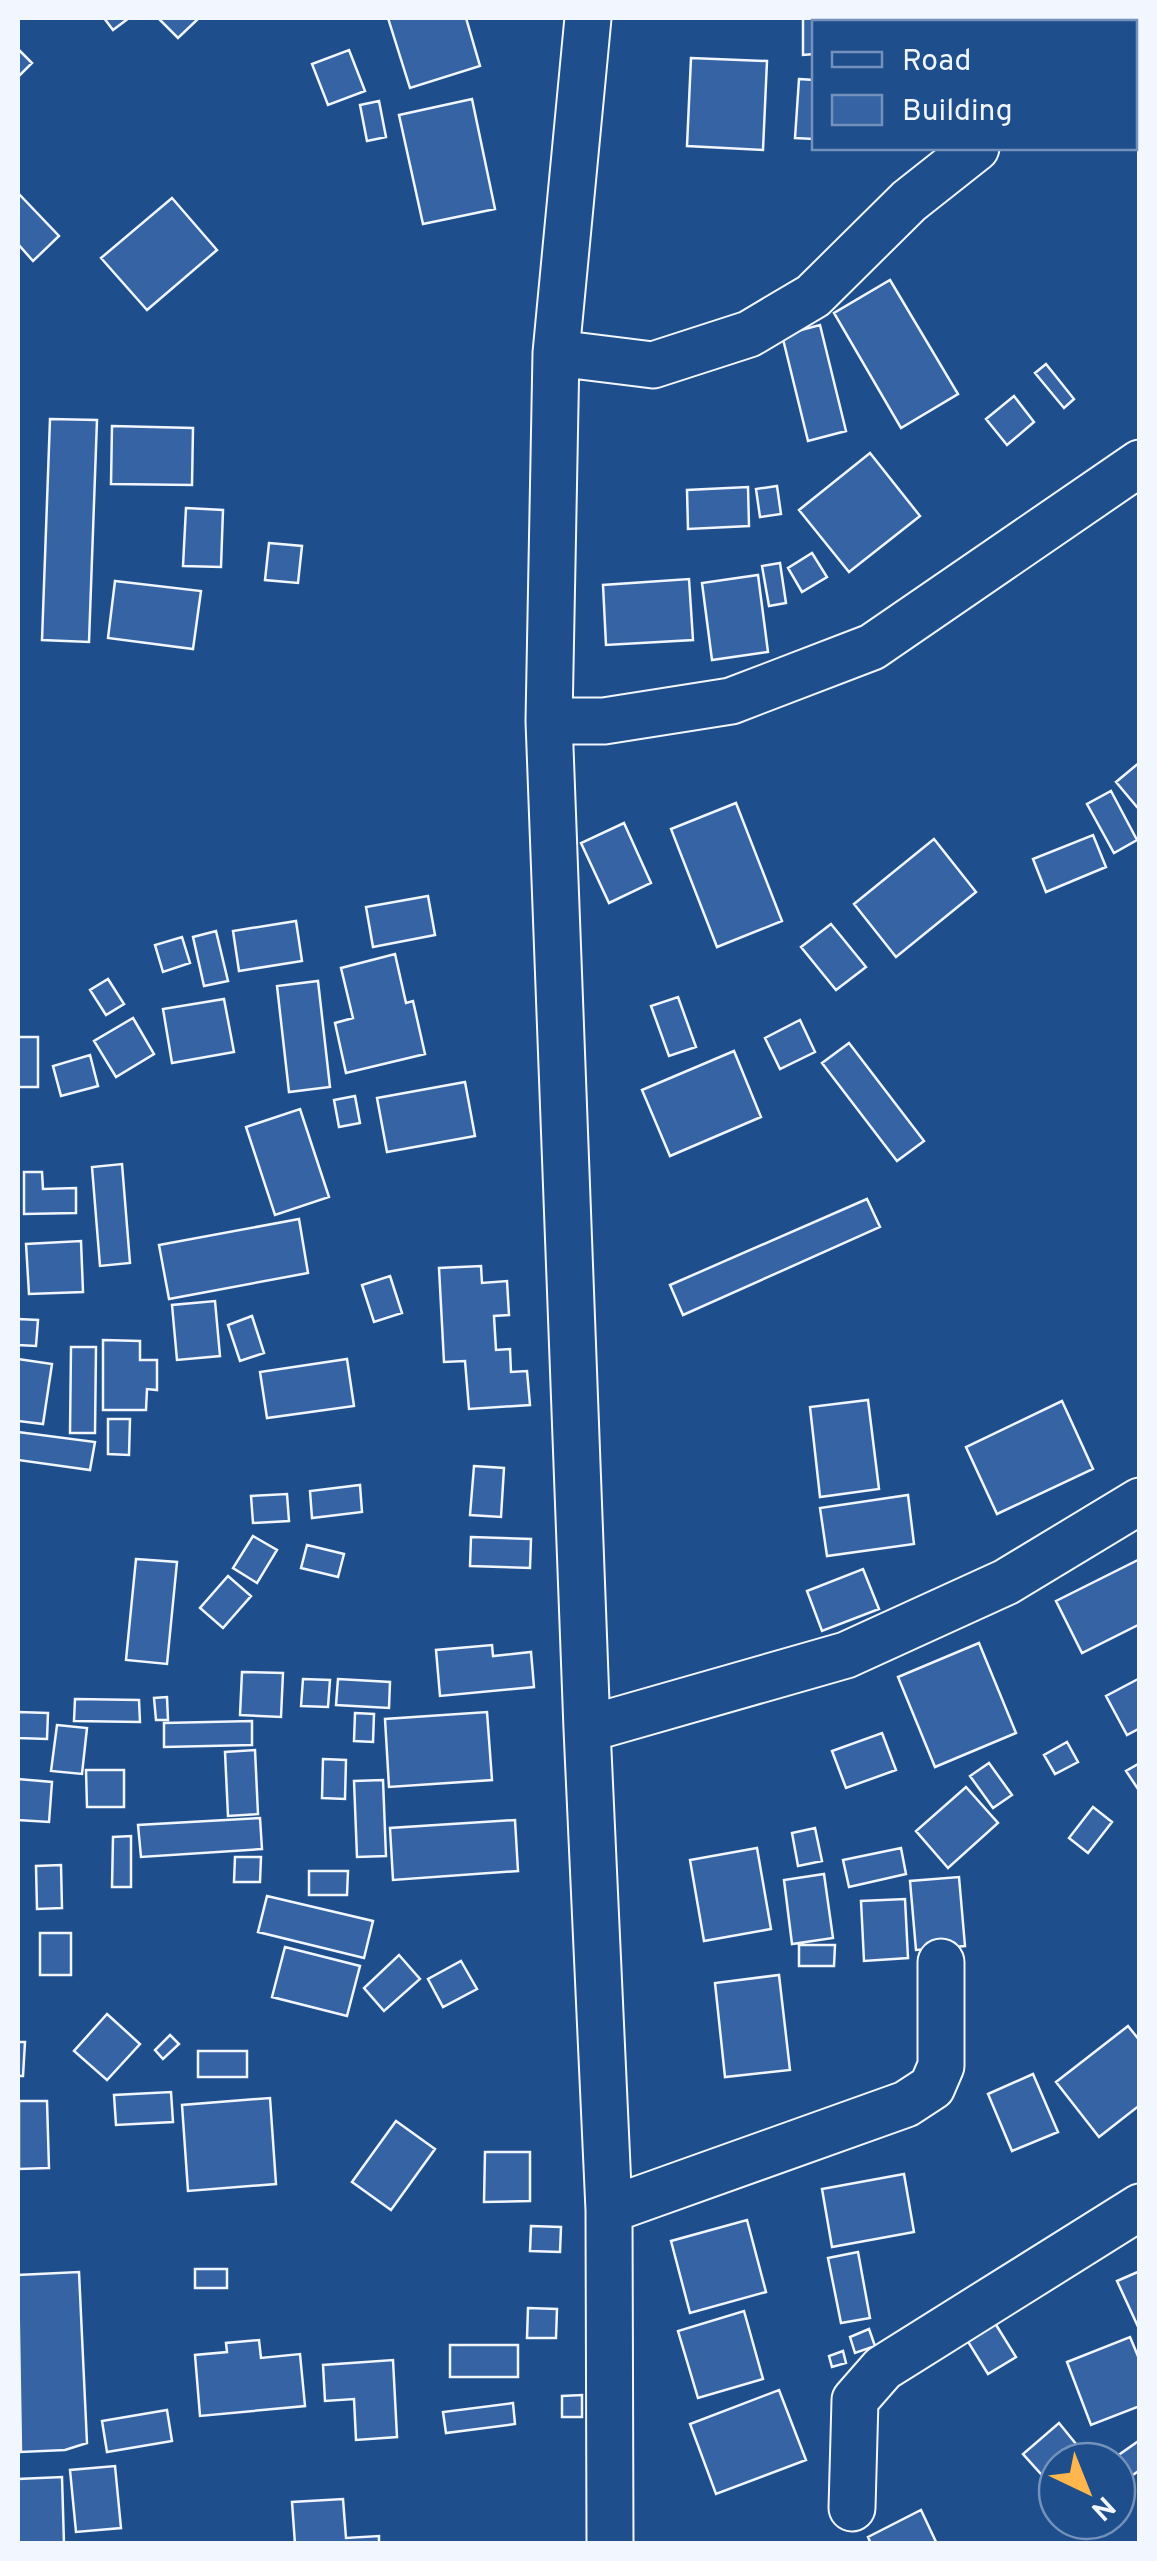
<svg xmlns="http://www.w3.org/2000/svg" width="1157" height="2561" font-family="Overpass,sans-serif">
<rect width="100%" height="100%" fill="#1f4e8c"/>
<path fill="#3563a3" stroke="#f2f6ff" stroke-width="2.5" d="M104 18H129L113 30Z
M158 18H199L178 38Z
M388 18H466L480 66 410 88Z
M803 18H826V22H814V54L803 55Z
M883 18H920L919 22H882Z
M18 49 32 63 18 77Z
M349 50 365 91 328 105 312 64Z
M691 58 767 61 763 150 687 146Z
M799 79 814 80V139L795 138Z
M472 99 495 209 423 224 399 115Z
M379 101 386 137 367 141 360 105Z
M18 193 59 236 33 261 18 244Z
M172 198 217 250 147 310 101 258Z
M890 280 958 394 901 428 834 313Z
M820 325 846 431 808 441 782 335Z
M1046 364 1074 399 1064 408 1035 373Z
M1014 396 1034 422 1007 445 986 419Z
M50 419 97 420 89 642 42 640Z
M112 426 193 428 192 485 111 484Z
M870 453 920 516 849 572 799 510Z
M777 486 781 514 760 517 756 489Z
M748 487 749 526 688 529 687 490Z
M186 508 223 510 221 567 183 566Z
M269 543 302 546 298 583 265 580Z
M812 553 827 577 802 592 788 568Z
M780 563 786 603 769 606 762 566Z
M758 575 768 652 712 660 702 583Z
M689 579 693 640 606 645 603 585Z
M115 581 201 591 193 649 108 638Z
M1140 762V806L1137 807 1116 782Z
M1111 791 1137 840 1114 853 1087 804Z
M736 803 782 921 717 947 671 829Z
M624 823 651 883 609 903 581 843Z
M1093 835 1106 867 1046 892 1033 859Z
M934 839 976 892 896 957 854 904Z
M428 896 435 935 373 947 366 907Z
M296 921 302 961 239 971 233 931Z
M831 924 866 967 836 990 801 947Z
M216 931 228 981 204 986 193 937Z
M182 937 190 963 163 972 155 945Z
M395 954 406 1003 413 1001 425 1054 346 1073 335 1023 353 1018 341 968Z
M108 979 124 1004 106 1015 90 990Z
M318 981 330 1087 289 1092 277 986Z
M678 997 696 1047 669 1056 651 1006Z
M224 999 234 1052 172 1063 163 1009Z
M133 1018 154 1054 116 1077 94 1041Z
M800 1020 815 1052 780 1069 765 1038Z
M18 1037H38V1087H18Z
M849 1043 924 1141 897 1161 822 1063Z
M734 1051 761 1117 670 1156 642 1090Z
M90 1055 98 1086 61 1096 53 1066Z
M465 1082 475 1136 387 1152 377 1098Z
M355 1096 360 1123 339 1127 334 1100Z
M300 1109 329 1197 275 1215 246 1127Z
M122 1164 130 1263 100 1266 92 1167Z
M24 1172H42L43 1189 76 1188V1213L24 1214Z
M867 1199 880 1227 683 1315 670 1285Z
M299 1219 308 1273 169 1299 159 1245Z
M81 1241 83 1292 29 1294 26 1244Z
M481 1266 482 1283 507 1281 509 1315 494 1316 496 1350 510 1349 511 1372 527 1371 530 1405 469 1409 465 1361 444 1362 439 1268Z
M390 1276 402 1313 374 1322 362 1285Z
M215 1301 220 1356 177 1360 172 1305Z
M252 1316 264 1353 240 1361 228 1325Z
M18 1319 38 1320 36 1346 18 1345Z
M103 1340 140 1341V1360H157V1390L147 1389 146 1410H103Z
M71 1347H96L95 1433H70Z
M18 1359 52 1364 43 1424 18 1421Z
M347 1359 354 1406 267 1418 260 1372Z
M868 1400 879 1489 820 1497 810 1407Z
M1062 1401 1093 1469 997 1514 966 1447Z
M108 1419H130L129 1455 108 1454Z
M18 1432 95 1442 90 1470 18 1460Z
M474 1466 504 1468 501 1517 470 1515Z
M360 1485 362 1512 312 1518 310 1491Z
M287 1494 289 1521 253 1523 251 1496Z
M908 1495 914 1544 827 1556 820 1508Z
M253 1536 277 1550 257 1583 233 1568Z
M471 1537 531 1539 530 1568 470 1566Z
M307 1545 344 1554 338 1577 301 1568Z
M136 1559 177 1562 167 1664 126 1660Z
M1140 1559V1624L1082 1653 1056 1601Z
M863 1569 879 1609 822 1631 807 1591Z
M228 1576 251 1596 223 1628 200 1608Z
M979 1643 1016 1733 935 1767 898 1677Z
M492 1645 493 1656 531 1652 534 1687 440 1696 436 1650Z
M242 1672 283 1673 281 1717 240 1715Z
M1140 1678V1728L1127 1735 1106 1696Z
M303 1679 330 1680 328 1707 301 1706Z
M338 1679 390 1682 389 1708 336 1705Z
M167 1697 168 1720H156L154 1698Z
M75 1699 139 1700 140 1722 74 1721Z
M18 1712 48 1713 47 1739 18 1738Z
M487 1712 492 1780 389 1787 385 1719Z
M355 1713 374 1714 373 1742 354 1741Z
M252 1721V1745L164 1747V1723Z
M57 1725 87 1728 82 1774 51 1771Z
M882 1733 896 1770 846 1788 832 1751Z
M1067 1742 1078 1762 1055 1774 1044 1755Z
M255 1750 258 1814 228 1816 225 1752Z
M323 1759 346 1760 345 1799 322 1798Z
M989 1763 1012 1795 993 1808 970 1776Z
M1140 1763V1792L1126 1771Z
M86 1770H124V1807H87Z
M18 1779 52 1782 49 1822 18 1820Z
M383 1780 386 1856 357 1857 354 1781Z
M966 1787 998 1823 948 1868 916 1831Z
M1093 1807 1112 1822 1088 1853 1069 1838Z
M260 1818 262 1849 141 1857 138 1825Z
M515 1820 518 1871 393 1880 390 1828Z
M815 1828 822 1861 798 1866 792 1833Z
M131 1836V1887H112L113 1837Z
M757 1848 771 1929 704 1941 690 1860Z
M901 1848 906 1874 849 1887 843 1860Z
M235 1857H261L260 1882H234Z
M61 1865 62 1908 37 1909 36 1866Z
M309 1871H348L347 1895H309Z
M824 1874 833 1938 792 1944 784 1880Z
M959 1877 965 1946 916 1950 910 1881Z
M267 1896 373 1921 364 1958 258 1932Z
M905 1899 908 1958 864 1961 861 1901Z
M40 1933H71V1975H40Z
M799 1945H835L834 1966H799Z
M285 1947 360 1966 347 2016 272 1997Z
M399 1955 420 1979 384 2011 364 1988Z
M461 1961 477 1989 443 2007 428 1979Z
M779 1975 790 2070 725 2077 715 1983Z
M107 2014 140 2044 107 2080 74 2051Z
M1128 2026 1140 2041V2105L1099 2137 1056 2082Z
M170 2035 179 2044 163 2059 155 2050Z
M18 2042H25L23 2076H18Z
M198 2051H247V2077H198Z
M1033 2074 1058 2132 1012 2151 988 2094Z
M171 2092 173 2122 116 2125 114 2095Z
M270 2098 276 2184 188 2191 182 2105Z
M19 2101H47L49 2168 19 2169Z
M396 2121 435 2149 391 2210 352 2182Z
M485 2152H530V2201L484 2202Z
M904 2174 914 2232 832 2247 822 2189Z
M747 2220 766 2292 690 2313 671 2241Z
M531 2226 561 2227 560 2252 530 2251Z
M858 2252 870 2318 841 2323 828 2258Z
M195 2269H227V2288H195Z
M1140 2271V2331L1117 2281Z
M79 2272 87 2443 65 2450 21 2452 18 2275Z
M528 2308 557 2309 556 2338H527Z
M744 2311 763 2379 698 2398 678 2331Z
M990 2315 1016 2357 988 2374 962 2332Z
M869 2329 875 2346 855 2353 850 2337Z
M1130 2337 1140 2361V2406L1091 2425 1067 2362Z
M259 2340 261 2358 300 2354 305 2406 200 2416 195 2355 227 2352 226 2343Z
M450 2345H518V2377H450Z
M843 2351 846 2363 832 2367 829 2356Z
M393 2360 397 2437 356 2440 354 2399 325 2401 323 2365Z
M779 2390 806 2460 716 2494 690 2424Z
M582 2395V2417H562V2396Z
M513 2403 515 2424 446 2433 443 2412Z
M167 2410 172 2441 107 2452 102 2421Z
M1059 2423 1085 2455 1078 2461H1057V2479L1050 2484 1023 2454Z
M1140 2440V2470L1121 2483 1117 2478V2461H1110Z
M115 2466 121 2528 76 2532 70 2470Z
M62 2477 64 2544H18V2479Z
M343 2499 346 2538 379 2536V2544H295L292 2502Z
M921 2510 937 2544H871L868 2537Z"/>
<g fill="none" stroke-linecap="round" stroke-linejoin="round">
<defs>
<path id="minor" d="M588 18 556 353 549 721 587 1729 609 2210 610 2544
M556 353 653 365 749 334 813 296 909 201 976 148
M549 721H604L731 701 872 647 1140 463
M587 1729 846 1655 1006 1582 1140 1501
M609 2210 906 2104 932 2087 941 2066V1962
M852 2508 855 2400 883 2368 1140 2207"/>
</defs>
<use href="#minor" stroke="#f2f6ff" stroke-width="49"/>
<use href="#minor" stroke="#1f4e8c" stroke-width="45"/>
</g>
<rect width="1157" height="2561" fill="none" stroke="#f2f6ff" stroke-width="40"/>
<rect x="812" y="20" width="325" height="130" fill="#1f4e8c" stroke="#7391ba" stroke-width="2.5"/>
<rect x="832" y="52" width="50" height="15" fill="#1f4e8c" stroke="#7391ba" stroke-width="2.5"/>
<text x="902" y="70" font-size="30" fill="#f2f6ff">Road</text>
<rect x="832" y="95" width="50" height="30" fill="#3563a3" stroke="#7391ba" stroke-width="2.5"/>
<text x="902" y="120" font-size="30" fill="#f2f6ff">Building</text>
<g transform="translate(1087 2491) rotate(137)"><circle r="48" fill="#1f4e8c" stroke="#7391ba" stroke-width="2.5"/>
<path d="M0-8L18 38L0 25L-18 38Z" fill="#ffb74d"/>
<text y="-15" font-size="28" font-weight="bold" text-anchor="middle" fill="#f2f6ff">N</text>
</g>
</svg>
